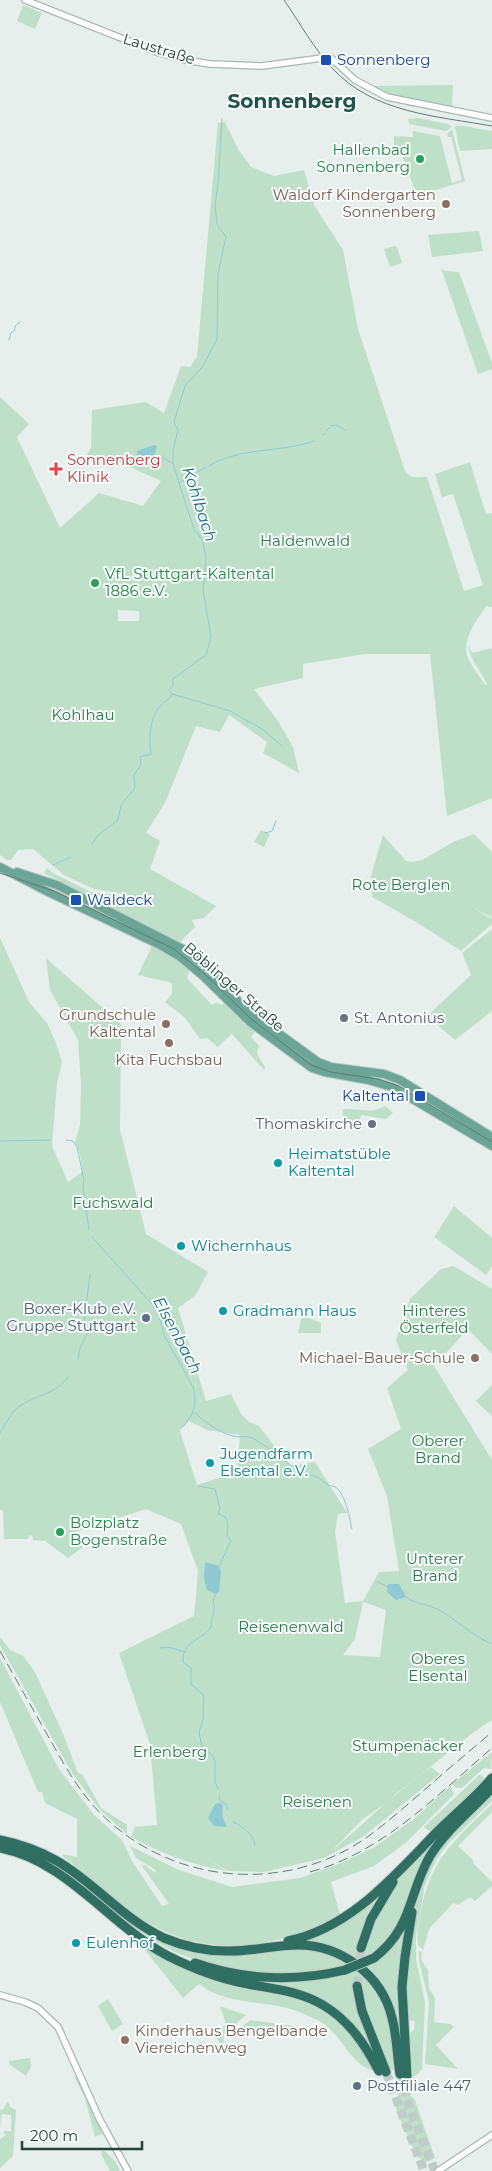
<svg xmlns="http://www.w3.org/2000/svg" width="492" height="2171" font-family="Montserrat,sans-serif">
<rect width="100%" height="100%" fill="#e6efeb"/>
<path fill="#bfe0c8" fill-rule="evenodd" d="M23 5 42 13 35 29 17 21Z
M453 85 452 106 389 95 376 90 374 86Z
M417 118 448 124 452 127 446 131 409 124 408 119Z
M225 122 238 149 251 167 274 176 304 170 314 205 343 250 358 329 405 471C410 479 418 477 427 477L464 591 483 585 453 494 442 497 435 474 470 462 486 514 492 513V607H489L487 605C478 618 463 637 467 655 470 665 480 676 485 685L487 684C481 671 469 659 468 644L472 653 492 648V798L447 816 430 654H365L303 664V678L254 689 278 721 293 747 299 773 263 753 267 742 229 715 220 732 196 726 165 803 146 833 160 841 150 869 216 906 204 918 192 920 195 927 180 942 44 873 47 868 53 873 91 892 146 898 94 889 64 875 33 849 18 850 11 860H7L0 855V397L29 424 17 437 60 528 99 493 143 506 161 481 123 464 84 459 91 448 92 410 146 402 164 413 181 366 190 367 197 357 218 123ZM118 610 139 611V621H118Z
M457 125 492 131V149L460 151 455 127Z
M452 129 465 181 417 196 399 147H394V136L413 137V131L440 136 452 183 462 180 451 137H448L447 134Z
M479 231 483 251 432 257 428 235Z
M394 246 397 247 402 263 390 267 384 249Z
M441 268 445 271 459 272 492 363V369L478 374Z
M261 830 270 834 264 847 254 842Z
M474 834 492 852V917L473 908 492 919V924L461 951 418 923 372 897 371 876 383 835 406 861 413 862 422 860 453 842Z
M492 929V1011L455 1040 427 1016 471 975 462 953Z
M0 938 29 1002 47 1023 56 1043 62 1062 57 1082 52 1146 68 1182 82 1172 80 1154 75 1142 80 1125 81 1085 78 1040 50 990 46 958 121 1024 120 1130 146 1234 208 1272 195 1296 178 1308 206 1401 231 1394 241 1414 249 1422 259 1426 290 1466 315 1462 347 1513 338 1514 335 1532 345 1603 363 1601 379 1572 399 1571 387 1496 368 1449 401 1429 387 1388 408 1370 396 1340 410 1299 441 1269 454 1266 492 1289V1354L468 1329 434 1366 492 1460V1720L471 1734 383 1805 363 1819 330 1853 398 1792 431 1767 440 1774 364 1836 324 1858 264 1872 229 1871 208 1860 227 1871C192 1865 162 1854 131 1837L135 1827 157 1825 150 1744 119 1653 194 1616 198 1571 181 1524 146 1509 75 1532 83 1547 68 1558 45 1541 33 1540 32 1536 29 1535 28 1539H4L3 1511 0 1509ZM189 1421 207 1430 240 1435 237 1472 197 1485 179 1428 184 1427ZM363 1602 386 1610 380 1657 343 1655 355 1639Z
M152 946 177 959 190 969 187 978 212 1005 217 1002 221 1005 224 1003 255 1032 251 1037 259 1046 257 1054 265 1067 264 1070 232 1034 218 1047 207 1038 200 1039 185 1018 165 1002 172 994V983L138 975Z
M385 1106 393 1113 386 1119 361 1115 359 1123 342 1119 343 1110H340C358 1106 367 1116 385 1106Z
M454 1206 492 1238V1266L486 1275 434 1237Z
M302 1315 321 1323V1333H298Z
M492 1385V1416L476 1401Z
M0 1637 10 1650 23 1656 35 1672 64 1736 78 1773 82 1774 101 1808 127 1825V1834L100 1810 72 1773 0 1645Z
M0 1658 59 1769 95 1816 122 1840 132 1861 162 1906 169 1904 142 1866 145 1865 155 1873 156 1870 136 1858 130 1846 179 1870 232 1887 300 1878 341 1863 373 1848 414 1819 450 1786 454 1794 407 1842 374 1866 331 1882 341 1918C259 1952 198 1962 123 1906 101 1889 84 1872 62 1856L63 1854 77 1857V1819L45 1803 42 1792H38L0 1702Z
M492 1752 491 1769 484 1768 462 1788H456L452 1784Z
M479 1775H481L486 1781 432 1833 424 1827Z
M487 1787 442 1834 404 1918 379 1952 357 1962 296 1942 306 1938 390 1882 384 1898 407 1867Z
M492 1796V1801L448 1844 436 1860 425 1885 416 1935V1959L425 2003 422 2069 418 2074 413 2077 408 2034 414 2030 415 2021 409 2020 404 2005 412 1921 417 1897 428 1864 449 1837Z
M492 1804V1812L458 1846 474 1861 473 1863 492 1882V1886L475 1901 470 1897 458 1905 453 1903 429 1929 423 1950 418 1945C416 1934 419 1921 421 1910 432 1857 455 1840 492 1804Z
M115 1913C150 1938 188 1956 231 1956 248 1956 264 1951 280 1949 307 1945 327 1954 350 1964L320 1973 248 1974 203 1963 175 1952 149 1938Z
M409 1913 404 1952 403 2057 396 2013 365 1967 376 1963 375 1960Z
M141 1945 170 1961 217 1982 219 1980C265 1990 318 1993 350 2032 360 2043 367 2058 376 2071 351 2068 342 2033 319 2021 311 2017 300 2012 291 2009 260 2000 226 2005 199 1984L183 1998Z
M419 1950 422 1953 421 1959 428 1970 429 1988 435 1998 434 2022 450 2024 454 2027 436 2045 458 2069 425 2064 429 2002 419 1961Z
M358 1970 378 1992 388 2012 397 2070 388 2069 379 2060 364 2037 339 2012 229 1974H341Z
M108 1999 123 2024 112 2031 98 2006Z
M220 2006 246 2015 224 2034 223 2047 215 2036 226 2024Z
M251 2020 301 2027V2035L238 2029Z
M30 2058 31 2067 26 2076 9 2064V2061Z
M74 2076 79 2080 103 2130 102 2134 95 2137 85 2098Z
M400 2085 411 2087V2096L415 2100 435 2158 427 2162 417 2157 396 2109Z
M8 2101 10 2107 16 2110 13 2156 0 2168V2139L6 2135 3 2131H11V2115L2 2114 1 2129 0 2110 3 2109Z
M102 2151H105L115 2161 120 2171H110L101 2154Z"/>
<path fill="#8ec9d4" d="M154 445 157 446 153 463 137 456V451Z
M205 1562 219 1566 221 1571 219 1591 216 1594 207 1590 204 1578Z
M388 1584H399L406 1597 396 1600 387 1592Z
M221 1803 223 1806 222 1816 227 1827 214 1826 208 1818 215 1804Z"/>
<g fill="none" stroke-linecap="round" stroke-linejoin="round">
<path stroke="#8ec9d4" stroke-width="1" d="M9 340 11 333 15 330V326L20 322
M331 426 336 425 345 430
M327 430 329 428
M323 435 325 433
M162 457 172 463
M209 466C239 447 280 453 314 441
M179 483 206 467
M172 694 230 711 262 729 282 746
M265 833 272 831 276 821
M92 844 98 835 118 820 121 805 135 788 134 775 141 765 140 757 151 754C149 736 149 720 161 705 165 701 169 700 172 694L169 690 173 685V679L206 655 211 637 203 590 206 560 203 541 194 529 179 483 173 463V451L178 430 174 422 185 386 203 366 217 339 218 274 226 237 217 224 215 205 218 183 222 119
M53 865 71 857
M66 1140 73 1141 77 1147 84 1180 83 1188 89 1230
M0 1141 50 1140
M92 1237 152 1304 159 1316 164 1335 193 1387C198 1404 193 1418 180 1429
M78 1359 80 1348 88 1332 84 1320 90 1275
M194 1412C205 1422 218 1432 233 1436 239 1438 246 1435 252 1438 268 1446 280 1458 295 1468 304 1475 317 1474 325 1483 329 1487 334 1485 338 1489 347 1500 349 1516 352 1529
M0 1433C5 1426 9 1416 15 1410 31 1395 55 1396 68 1377
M198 1486 215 1489 220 1509 218 1513 226 1518 228 1526 227 1536 231 1541 219 1566
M378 1582 388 1587
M216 1594C211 1603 215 1602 214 1610 213 1616 211 1620 211 1627 203 1640 182 1640 183 1662L191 1668V1684L204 1696 203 1719 199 1733 202 1746 213 1756 215 1762V1782L218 1789
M406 1597C418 1605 427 1604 439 1610 457 1620 472 1636 492 1644
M160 1648 168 1647 186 1652
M219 1796 220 1801 226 1804 227 1810
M233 1822C243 1827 252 1832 255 1845"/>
<path stroke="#bfccc8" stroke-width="9" stroke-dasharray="9 4.5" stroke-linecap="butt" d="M357 1986 361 1948
M386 2072 424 2171
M400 2074 411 2111 435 2171"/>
<defs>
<path id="minor" d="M25 0 159 53 185 60 210 64 262 66 330 57 355 80 387 97 492 118
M0 1995 25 2002 38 2008 58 2027 100 2120 128 2171
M438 2171 492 2135"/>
<path id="major" d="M0 867 48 892 160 945 179 956 203 976 250 1022 312 1068 324 1072 368 1080 392 1087 492 1146
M17 872 57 885 183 949 207 968 239 1002 256 1017 318 1062 331 1067 384 1074 400 1080 492 1137"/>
<path id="highway" d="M0 1840C20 1844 39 1851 57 1861 95 1883 123 1919 164 1938 183 1946 205 1951 226 1951 250 1952 274 1945 298 1945 341 1945 382 1975 392 2018 397 2036 397 2056 400 2074
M0 1848C68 1861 109 1925 168 1956 192 1968 217 1978 243 1983 271 1989 298 1990 323 2005 350 2021 365 2045 379 2071
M288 1941C351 1928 394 1876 437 1832 455 1814 476 1797 492 1778
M361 1948 371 1919 393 1882
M374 1958C413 1928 408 1894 430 1856 446 1830 472 1810 492 1788
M195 1963C243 1980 296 1982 345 1970
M357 1986 362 2011 386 2072
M407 2076 402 1987 405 1957 412 1912"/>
</defs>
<use href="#minor" stroke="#a8b8b2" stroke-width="8"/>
<use href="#major" stroke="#c2cac8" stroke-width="10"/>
<use href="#highway" stroke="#c2cac8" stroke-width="11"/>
<use href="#minor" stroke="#fff" stroke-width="5.5"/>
<use href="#major" stroke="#6aa596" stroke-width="8"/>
<use href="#highway" stroke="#2f6f62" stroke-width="9"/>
<path stroke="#5f7d75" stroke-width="1" d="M284 0C300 23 314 49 333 69 374 113 436 116 492 126
M0 873 54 891 174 949 206 975 250 1018 311 1065 331 1072 378 1079 399 1086 492 1142"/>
<path stroke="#5f7d75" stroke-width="1" stroke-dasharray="10 5" stroke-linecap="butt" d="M0 1651C16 1679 32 1708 48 1736 61 1759 74 1783 91 1803 156 1878 266 1896 352 1847 380 1830 404 1807 429 1786 449 1768 471 1750 492 1732
M310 1872C382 1853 437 1795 492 1748"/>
<defs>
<path id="highway-bridge" d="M345 1970 374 1958"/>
</defs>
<use href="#highway-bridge" stroke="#c2cac8" stroke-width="11" stroke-linecap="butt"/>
<use href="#highway-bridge" stroke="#2f6f62" stroke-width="9"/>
</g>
<g fill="#1a4fb4" stroke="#f7fbf9" stroke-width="2">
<rect x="320" y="54" width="12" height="12" rx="2.5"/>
<rect x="70" y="894" width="12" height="12" rx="2.5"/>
<rect x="414" y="1090" width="12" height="12" rx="2.5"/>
</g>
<g fill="#2e9e5b" stroke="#f7fbf9" stroke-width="2">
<circle cx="420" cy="159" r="5"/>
<circle cx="95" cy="583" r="5"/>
<circle cx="60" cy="1532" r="5"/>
</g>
<g fill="#8d6e63" stroke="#f7fbf9" stroke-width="2">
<circle cx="446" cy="204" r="5"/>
<circle cx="166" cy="1024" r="5"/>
<circle cx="169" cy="1043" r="5"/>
<circle cx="475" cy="1358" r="5"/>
<circle cx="125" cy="2040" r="5"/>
</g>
<path fill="#e0444e" stroke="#f7fbf9" stroke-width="2" d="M53.5 461.5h5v5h5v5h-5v5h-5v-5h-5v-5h5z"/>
<g fill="#6b7280" stroke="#f7fbf9" stroke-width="2">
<circle cx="344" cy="1018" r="5"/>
<circle cx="372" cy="1124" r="5"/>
</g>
<g fill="#0f9aa8" stroke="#f7fbf9" stroke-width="2">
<circle cx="278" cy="1163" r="5"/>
<circle cx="181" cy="1246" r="5"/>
<circle cx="223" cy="1311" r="5"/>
<circle cx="210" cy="1463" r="5"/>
<circle cx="76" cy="1943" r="5"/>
</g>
<g fill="#5c6f8a" stroke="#f7fbf9" stroke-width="2">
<circle cx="146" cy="1318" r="5"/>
<circle cx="357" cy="2086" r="5"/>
</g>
<g text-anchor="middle" stroke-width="4" stroke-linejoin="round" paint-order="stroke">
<g font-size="15" fill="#24423a" stroke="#f7fbf9">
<text transform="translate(159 49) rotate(17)" y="5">Laustraße</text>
<text transform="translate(234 987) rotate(41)" y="5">Böblinger Straße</text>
</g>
<g font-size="15" fill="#164399" stroke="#f7fbf9" text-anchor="start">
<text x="337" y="65">Sonnenberg</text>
<text x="87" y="905">Waldeck</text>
<text x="409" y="1101" text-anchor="end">Kaltental</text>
</g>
<g font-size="15" fill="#27864d" stroke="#f7fbf9" text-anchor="start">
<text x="410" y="155" text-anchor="end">Hallenbad<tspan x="410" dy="17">Sonnenberg</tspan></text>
<text x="105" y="579">VfL Stuttgart-Kaltental<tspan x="105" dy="17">1886 e.V.</tspan></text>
<text x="70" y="1528">Bolzplatz<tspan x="70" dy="17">Bogenstraße</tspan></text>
</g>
<g font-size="15" fill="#785e54" stroke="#f7fbf9" text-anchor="end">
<text x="436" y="200">Waldorf Kindergarten<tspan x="436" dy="17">Sonnenberg</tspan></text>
<text x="156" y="1020">Grundschule<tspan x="156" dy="17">Kaltental</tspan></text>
<text x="169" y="1065" text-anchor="middle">Kita Fuchsbau</text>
<text x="465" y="1363">Michael-Bauer-Schule</text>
<text x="135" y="2036" text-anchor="start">Kinderhaus Bengelbande<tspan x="135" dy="17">Viereichenweg</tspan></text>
</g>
<g font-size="15" fill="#be3a42" stroke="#f7fbf9" text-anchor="start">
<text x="67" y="465">Sonnenberg<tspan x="67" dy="17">Klinik</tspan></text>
</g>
<g font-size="15" fill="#2d7a4b" stroke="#f7fbf9">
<text x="305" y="546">Haldenwald</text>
<text x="83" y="720">Kohlhau</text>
<text x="401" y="890">Rote Berglen</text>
<text x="113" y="1208">Fuchswald</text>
<text x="434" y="1316">Hinteres<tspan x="434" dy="17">Österfeld</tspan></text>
<text x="438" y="1446">Oberer<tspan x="438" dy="17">Brand</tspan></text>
<text x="435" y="1564">Unterer<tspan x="435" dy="17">Brand</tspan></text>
<text x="291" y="1632">Reisenenwald</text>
<text x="438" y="1664">Oberes<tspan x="438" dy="17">Elsental</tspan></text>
<text x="408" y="1751">Stumpenäcker</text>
<text x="170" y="1757">Erlenberg</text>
<text x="317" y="1807">Reisenen</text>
</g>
<g font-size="15" fill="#5b616d" stroke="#f7fbf9" text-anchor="start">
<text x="354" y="1023">St. Antonius</text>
<text x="362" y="1129" text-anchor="end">Thomaskirche</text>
</g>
<g font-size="15" fill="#0d838f" stroke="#f7fbf9" text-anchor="start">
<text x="288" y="1159">Heimatstüble<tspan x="288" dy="17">Kaltental</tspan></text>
<text x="191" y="1251">Wichernhaus</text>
<text x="233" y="1316">Gradmann Haus</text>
<text x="220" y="1459">Jugendfarm<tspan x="220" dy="17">Elsental e.V.</tspan></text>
<text x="86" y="1948">Eulenhof</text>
</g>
<g font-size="15" fill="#4e5e75" stroke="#f7fbf9" text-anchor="end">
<text x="136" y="1314">Boxer-Klub e.V.<tspan x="136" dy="17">Gruppe Stuttgart</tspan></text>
<text x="367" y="2091" text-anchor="start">Postfiliale 447</text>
</g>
<g font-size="16" font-style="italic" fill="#1c6f80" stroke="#f7fbf9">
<text transform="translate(200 504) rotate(72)" y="6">Kohlbach</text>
<text transform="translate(178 1335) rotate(62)" y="6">Elsenbach</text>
</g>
<g font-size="20" font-weight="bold" fill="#1f5548" stroke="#f7fbf9">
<text x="292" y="108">Sonnenberg</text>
</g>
</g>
<path d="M22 2141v8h120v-8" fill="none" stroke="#24423a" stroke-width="2.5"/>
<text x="30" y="2141" font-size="15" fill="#24423a" stroke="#f7fbf9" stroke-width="4" paint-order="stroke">200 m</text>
</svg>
